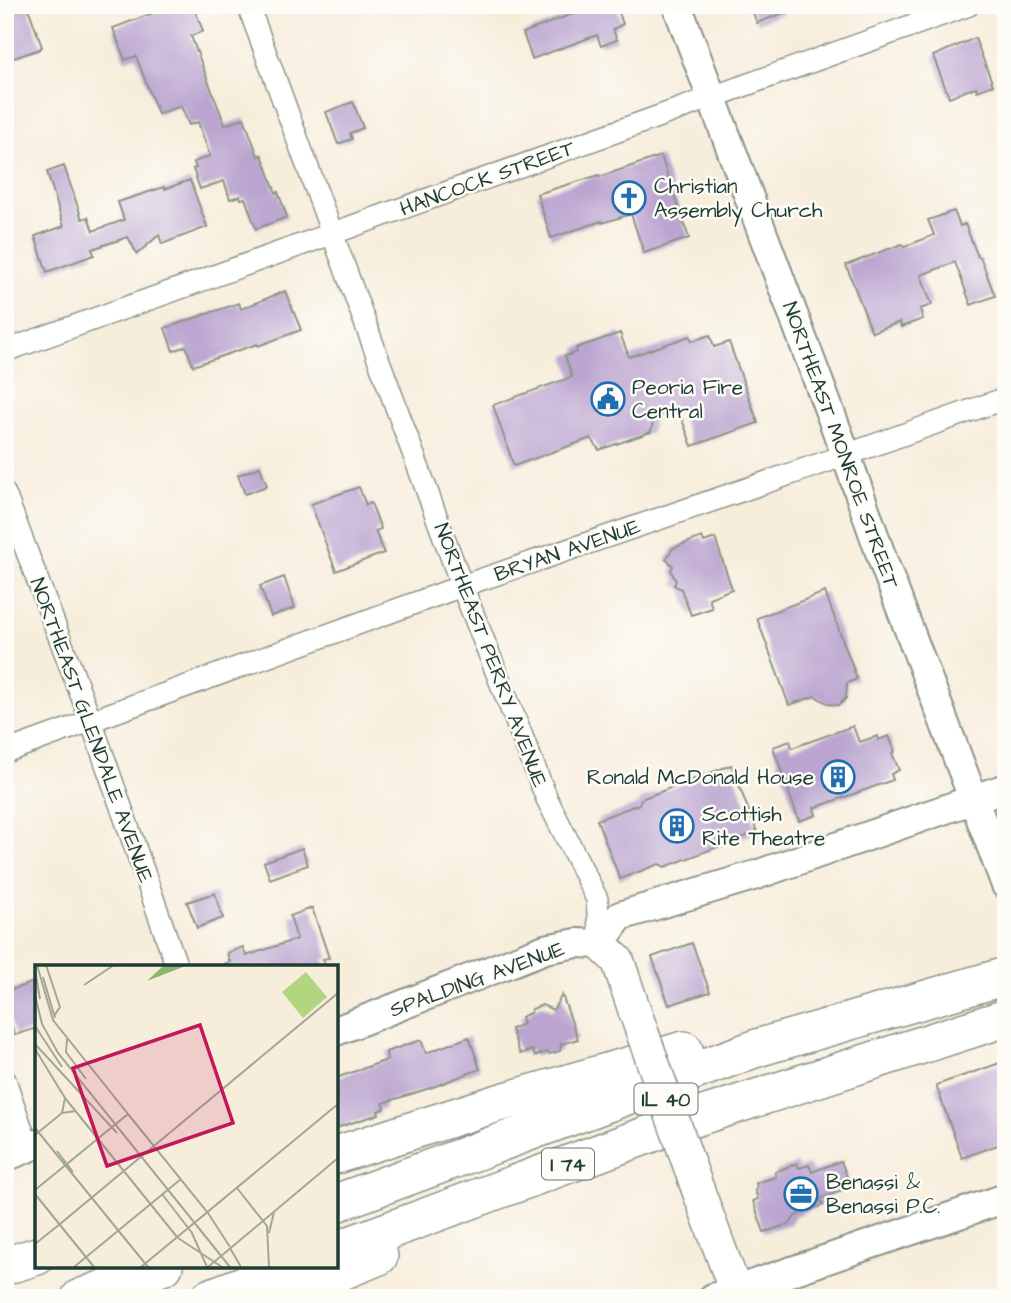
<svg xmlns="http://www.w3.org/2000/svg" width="1011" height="1303" font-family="'Architects Daughter',sans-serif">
<rect width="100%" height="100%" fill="#fdfcf7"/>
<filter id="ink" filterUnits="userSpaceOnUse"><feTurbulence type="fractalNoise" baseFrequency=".0143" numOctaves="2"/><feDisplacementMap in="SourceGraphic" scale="14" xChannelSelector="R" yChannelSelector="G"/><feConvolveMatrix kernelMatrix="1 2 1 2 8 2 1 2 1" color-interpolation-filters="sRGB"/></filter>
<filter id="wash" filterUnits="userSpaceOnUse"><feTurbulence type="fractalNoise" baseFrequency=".00686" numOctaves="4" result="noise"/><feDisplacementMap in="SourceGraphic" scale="28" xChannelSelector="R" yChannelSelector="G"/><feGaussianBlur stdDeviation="1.57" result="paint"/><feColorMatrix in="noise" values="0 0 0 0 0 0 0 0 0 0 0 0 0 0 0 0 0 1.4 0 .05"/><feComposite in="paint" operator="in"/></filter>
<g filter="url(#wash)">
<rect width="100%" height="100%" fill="#f7eddb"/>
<g id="blocks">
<path fill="#bba5d0" d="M5 5H27L42 47 40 48V49L5 61Z
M174 5H193L203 31 191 36 225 125 244 118 258 156 262 155 276 193 278 192 287 217 256 229 245 198 241 199 240 196 230 199 224 181 200 189 193 169 196 168 194 162 210 156 198 122 189 125 181 106 158 114 136 56 125 60 113 28Z
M595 5H616L623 24 613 29 617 40 601 46 597 35 532 59 523 33Z
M750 5H799V7L757 23Z
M975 38 993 85 977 91 976 87 949 97 933 56Z
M353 102 363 128 350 133 352 139 338 144 326 112Z
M661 156 689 238 644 253 631 214 602 223V221L551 238 537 194 599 175V177Z
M64 166 82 219 88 217 93 231 124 220 118 202 164 187 165 189 190 180 207 227 162 244 159 235 137 254 128 237 92 249 94 255 47 272 35 236 64 226 47 172Z
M954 211 960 226 965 224 978 257H980L995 296 971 305 955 262 921 275 932 305 920 309 923 319 901 327 900 322 872 332 846 265 902 244 904 247 934 235 928 220Z
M285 291 301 330 258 346 257 344 193 366 186 346 173 351 165 328 239 303 241 309Z
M620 333 629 357 690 336 692 341 710 335 714 347 729 342 758 423 692 446 678 409 654 416 651 432 599 450 591 438 514 466 493 405 572 377 565 356 577 352 576 348Z
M260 467 267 486 245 494 238 475Z
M359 487 366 505 371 503 381 529 375 531 384 553 336 571 311 504Z
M702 537 704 542 715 538 732 589 709 598 712 608 691 615 681 589 674 585 676 581 671 571 673 566 666 559 673 548Z
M284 577 295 608 271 616 260 586Z
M825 592 857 679 847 683 846 698 839 705 829 704 815 696 789 705 757 618Z
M853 726 859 742 878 736V740L889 736 895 752 892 753 899 770 891 774 893 780 814 808 816 815 799 821 773 747 790 741 792 748Z
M731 765 757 832 665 867 659 864 620 879 597 820 639 804 641 799Z
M302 848 308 865 270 879 264 862Z
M215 893 223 918 197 928 187 902Z
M312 908 329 958 323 959 326 967H223V965L230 962 227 953 243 947 246 956 297 939 290 916Z
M692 943 710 992 669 1005 652 957Z
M37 981V1028L15 1035 5 1007V992Z
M562 995 578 1039 561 1044 560 1051 550 1054 546 1052 535 1056 532 1050 520 1054 511 1029 523 1024 521 1017 530 1013 532 1009 542 1005 553 1010Z
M469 1037 480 1069 433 1087 383 1103 385 1108 378 1111 379 1114 336 1128V1078L387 1060 386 1052 421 1040 426 1053Z
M1006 1061V1142L962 1158 936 1085Z
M841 1161 851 1187 820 1199 823 1205 795 1216 790 1224 764 1232 753 1201 758 1199 755 1190 757 1189 756 1183 776 1177 775 1172 797 1163 799 1168 809 1165 812 1172Z"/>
</g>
</g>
<g filter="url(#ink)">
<use href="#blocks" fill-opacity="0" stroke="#8b9588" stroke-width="2"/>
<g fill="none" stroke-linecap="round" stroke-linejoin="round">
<defs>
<path id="street" d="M248 5 462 586 547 799 597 899 600 944
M5 351 969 5
M5 494 91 721 177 967
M5 752 462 586 846 455 1006 398
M5 1080 28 1147"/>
<path id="secondary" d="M677 5 846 455 883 561 1006 885
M336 1031 545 949 577 943 600 944 620 916 756 875 1006 788
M5 1157 37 1144
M713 1298 1006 1198"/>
<path id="primary" d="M600 944 618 961 635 1012
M697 1187 738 1298"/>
<path id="highway" d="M336 1155 495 1104 684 1050
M336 1203 757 1048 1006 976
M336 1250 688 1120 1006 1018
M5 1266 37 1256
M80 1298 164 1266
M209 1298 293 1266
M275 1298 379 1256"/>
</defs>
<use href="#street" stroke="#8b9588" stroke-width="24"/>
<use href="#secondary" stroke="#8b9588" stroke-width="32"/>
<use href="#primary" stroke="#8b9588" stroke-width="35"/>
<use href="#highway" stroke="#8b9588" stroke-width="40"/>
<use href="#street" stroke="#fff" stroke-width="21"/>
<use href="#secondary" stroke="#fff" stroke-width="28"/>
<use href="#primary" stroke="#fff" stroke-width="32"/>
<use href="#highway" stroke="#fff" stroke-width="37"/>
<defs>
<path id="primary-bridge" d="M635 1012 697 1187"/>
</defs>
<use href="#primary-bridge" stroke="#8b9588" stroke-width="35" stroke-linecap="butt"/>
<use href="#primary-bridge" stroke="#fff" stroke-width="32"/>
</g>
</g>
<defs>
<symbol id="church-ring" viewBox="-11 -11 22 22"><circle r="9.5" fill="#fdfcf7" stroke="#1f6fb2" stroke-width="1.5"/><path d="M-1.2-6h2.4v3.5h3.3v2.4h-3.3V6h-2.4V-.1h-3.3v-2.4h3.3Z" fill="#1f6fb2"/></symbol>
<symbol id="civic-ring" viewBox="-11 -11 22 22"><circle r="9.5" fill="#fdfcf7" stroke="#1f6fb2" stroke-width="1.5"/><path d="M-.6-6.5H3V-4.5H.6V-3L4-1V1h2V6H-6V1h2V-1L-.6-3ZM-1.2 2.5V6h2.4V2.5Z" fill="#1f6fb2"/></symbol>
<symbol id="building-ring" viewBox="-11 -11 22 22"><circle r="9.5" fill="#fdfcf7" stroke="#1f6fb2" stroke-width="1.5"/><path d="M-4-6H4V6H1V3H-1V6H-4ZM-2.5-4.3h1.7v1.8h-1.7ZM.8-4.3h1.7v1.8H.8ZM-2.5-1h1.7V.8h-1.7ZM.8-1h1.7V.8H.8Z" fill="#1f6fb2"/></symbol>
<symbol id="office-ring" viewBox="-11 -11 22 22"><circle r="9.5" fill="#fdfcf7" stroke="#1f6fb2" stroke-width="1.5"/><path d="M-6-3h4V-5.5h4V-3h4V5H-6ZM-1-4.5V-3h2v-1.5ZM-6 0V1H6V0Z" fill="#1f6fb2"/></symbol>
</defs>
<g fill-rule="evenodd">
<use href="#church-ring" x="610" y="179" width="38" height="38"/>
<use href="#civic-ring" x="589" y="380" width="38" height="38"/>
<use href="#building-ring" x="819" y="758" width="38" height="38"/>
<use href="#building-ring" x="658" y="807" width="38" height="38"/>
<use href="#office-ring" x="782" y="1175" width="38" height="38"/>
</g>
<g text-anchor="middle" stroke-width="5" stroke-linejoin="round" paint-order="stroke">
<g fill="#fdfcf7" stroke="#62766e" stroke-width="2">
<rect x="634.5" y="1083.5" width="63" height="31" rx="5"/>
<rect x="542" y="1148.5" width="52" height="31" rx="5"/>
</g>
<g font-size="19" font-weight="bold" fill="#1f3d34">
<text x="666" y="1106">IL 40</text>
<text x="568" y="1171">I 74</text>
</g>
<g font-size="21" fill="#1f3d34" stroke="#fdfcf7">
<text transform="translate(487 178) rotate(-20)" y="7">HANCOCK STREET</text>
<text transform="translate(841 445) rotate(70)" y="7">NORTHEAST MONROE STREET</text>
<text transform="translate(567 550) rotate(-19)" y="7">BRYAN AVENUE</text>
<text transform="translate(491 655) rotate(69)" y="7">NORTHEAST PERRY AVENUE</text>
<text transform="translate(92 730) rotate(70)" y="7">NORTHEAST GLENDALE AVENUE</text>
<text transform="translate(477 979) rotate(-20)" y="7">SPALDING AVENUE</text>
</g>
<g font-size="21" fill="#1f3d34" stroke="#fdfcf7" text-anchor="start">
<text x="654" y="193">Christian<tspan x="654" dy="24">Assembly Church</tspan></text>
<text x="632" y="394">Peoria Fire<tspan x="632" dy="24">Central</tspan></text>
<text x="814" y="784" text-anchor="end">Ronald McDonald House</text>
<text x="702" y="821">Scottish<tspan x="702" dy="24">Rite Theatre</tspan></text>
<text x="826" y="1189">Benassi &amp;<tspan x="826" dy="24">Benassi P.C.</tspan></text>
</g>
</g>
<g transform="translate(35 965)">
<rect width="303" height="303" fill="#f7eddb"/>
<path d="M271 7 292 32 268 53 247 27Z" fill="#b2d67f"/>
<path d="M129 0H153L112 16Z" fill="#8db76e"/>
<path fill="none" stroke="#a1a798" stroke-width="2" d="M11 0 25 42 19 51M0 5 5 34M8 12 20 53M49 20 79 0M0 30 7 59 23 88 195 302M0 61 27 102M32 74 31 87 51 114M0 79 82 168M0 84 30 133 27 148M30 133 142 272M93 149 173 248 195 282M0 163 113 302M0 170 27 148 41 146M22 186 38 207M202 223 232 261 234 302M0 225 93 149 18 55 2 0M0 229 59 302M127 229 157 268 172 302M25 259 303 28M234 268 239 247M143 273 187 302M0 279 25 259M195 283 206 302M39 302 146 214M106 302 303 139M173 302 303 193"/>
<path fill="#c2185b" fill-opacity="0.15" stroke="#c2185b" stroke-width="3.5" d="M165 60 198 158 72 201 38 103Z"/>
<rect width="303" height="303" fill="none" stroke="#1f3d34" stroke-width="3.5"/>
</g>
<rect width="1011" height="1303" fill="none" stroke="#fdfcf7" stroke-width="28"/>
</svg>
